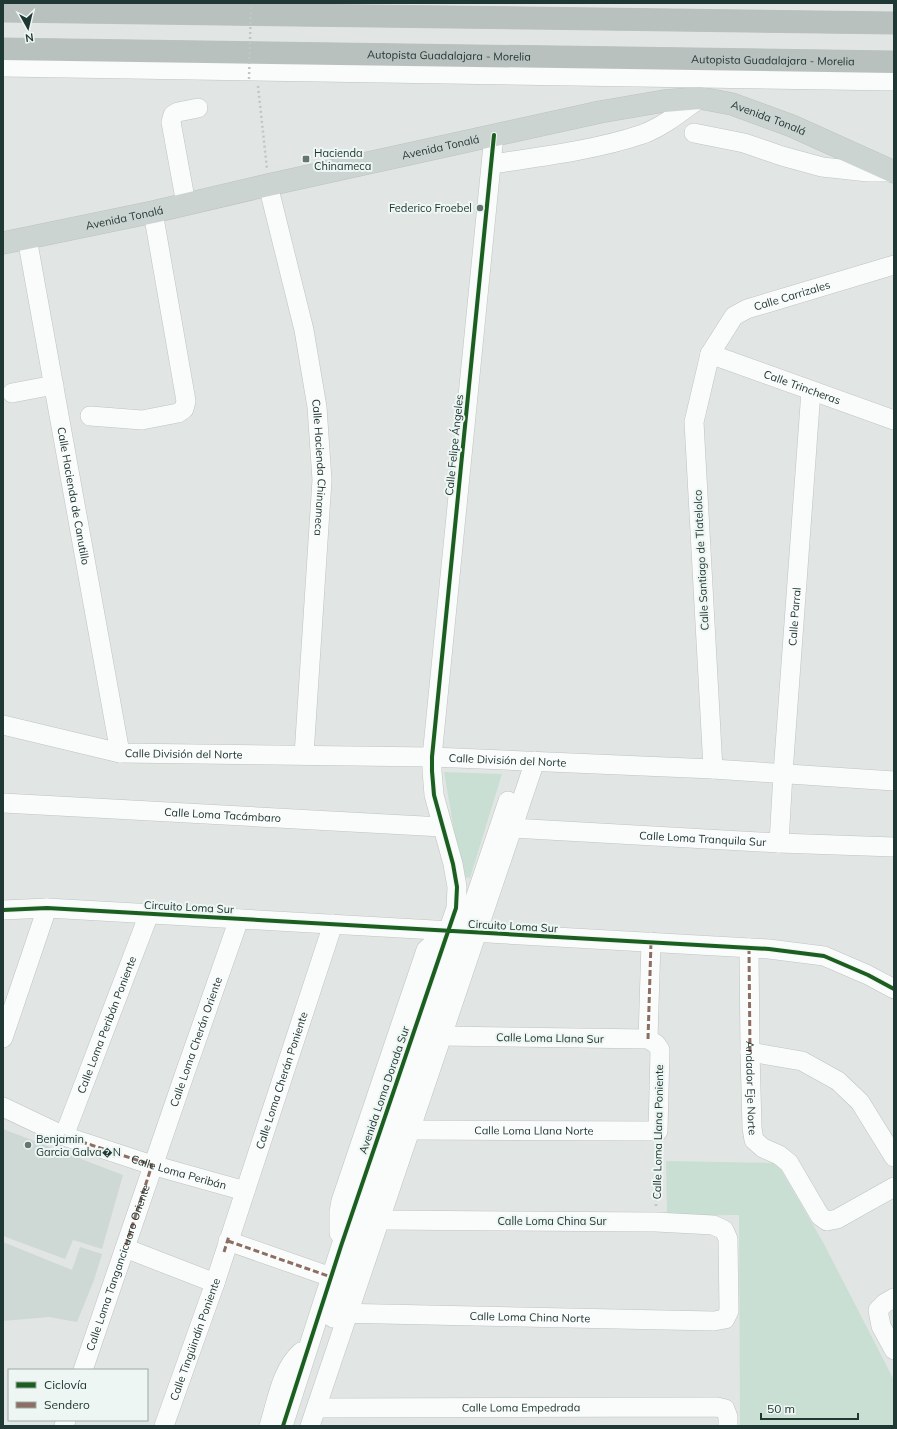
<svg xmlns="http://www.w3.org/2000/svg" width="897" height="1429" font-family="Mulish,sans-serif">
<rect width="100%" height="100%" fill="#e1e6e4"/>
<path fill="#ced8d4" d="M3 1129 123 1175 102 1249 73 1240 65 1259 3 1236Z
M3 1242 72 1270 80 1247 102 1254 94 1280 77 1322 49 1317 3 1321Z"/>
<path fill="#cadfd3" d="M444 772 502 774 470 878 462 877Z
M666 1161 777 1163 823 1242 894 1380V1426H740L739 1215 667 1216Z"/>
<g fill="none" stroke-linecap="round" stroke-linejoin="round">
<defs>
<g id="minor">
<path d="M3 67 894 81"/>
<path d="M694 133 744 143 782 156 822 167 868 172H893"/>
<path d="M492 164C540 157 596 150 643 134 664 126 682 111 700 98"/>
<path id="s1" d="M268 185 304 330 317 407 322 480 304 755"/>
<path d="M186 204 171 122 173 115 178 112 198 108"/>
<path id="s2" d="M27 238 120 753"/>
<path id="s3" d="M710 354 894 420"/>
<path d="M12 393 54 385"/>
<path d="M90 416 142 420 178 413 184 409 186 401 153 212"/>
<path id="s4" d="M3 725 120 753 432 757 713 769 894 781"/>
<path id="s5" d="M713 769 694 422 710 354 734 316 747 309 894 265"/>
<path id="s6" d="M3 803 442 827"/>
<path id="s7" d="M512 828 779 843 894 847"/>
<path id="s8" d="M779 843 783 773 811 391"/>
<path d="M3 910 47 908 769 949 824 956 868 975 894 989"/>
<path id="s9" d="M749 948 750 1052 752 1128 754 1140 763 1148 779 1155 789 1163 820 1216 827 1221 837 1219 894 1187"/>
<path d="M3 1038 47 908"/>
<path d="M648 1039 651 942"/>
<path d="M750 1052 802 1061 838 1081 860 1102 894 1157"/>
<path id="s10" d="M3 1107 64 1136 152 1165 245 1191"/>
<path id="s11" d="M411 1130 658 1131 660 1050 656 1044 648 1039 442 1036"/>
<path id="s12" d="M64 1136 149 914"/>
<path d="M339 1233V1212L341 1201 426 950 447 931"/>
<path d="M228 1241 331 1277"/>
<path d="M125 1248 215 1283"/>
<path d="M894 1298 885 1303 878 1310 881 1326 894 1350"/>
<path id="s13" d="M335 1313 714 1321 725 1319 729 1311 728 1239 724 1230 713 1225 656 1222 380 1220"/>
<path d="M333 1318 508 801"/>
<path id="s14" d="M83 1370C134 1219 186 1069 239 919"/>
<path id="s15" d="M317 1408 717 1407 725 1409 728 1417V1426"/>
<path d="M64 1426 66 1420"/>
<path id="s16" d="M164 1426 215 1283 333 924"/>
<path d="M269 1426C277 1401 281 1370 301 1352"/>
<path d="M283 1426 341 1246 456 908 457 887 453 864 434 795 432 771V757L494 135"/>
<path d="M310 1426 535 761"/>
</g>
<g id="major">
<path id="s17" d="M3 243 153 212 268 185 600 112 664 101 700 98 732 104 792 126 894 172"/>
</g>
<g id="highway">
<path d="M3 11 894 23"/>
<path id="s18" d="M3 49 894 62"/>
</g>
</defs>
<use href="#minor" stroke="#bec3c1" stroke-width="20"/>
<use href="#major" stroke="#bbc3c1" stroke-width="23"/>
<use href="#highway" stroke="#bbc3c1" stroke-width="23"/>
<path stroke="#bfc6c6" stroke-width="2.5" stroke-dasharray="2 3" stroke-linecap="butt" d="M258 86 267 169
M656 1206 657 1145"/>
<use href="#minor" stroke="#fafbfb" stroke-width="19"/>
<use href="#major" stroke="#ccd4d2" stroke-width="22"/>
<use href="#highway" stroke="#b9c1bf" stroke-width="22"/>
<path stroke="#bfc6c6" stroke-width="2.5" stroke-dasharray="2 3" stroke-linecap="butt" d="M249 79 251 3"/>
<path stroke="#8d6e63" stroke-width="3" stroke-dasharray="6 3" stroke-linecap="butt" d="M749 948 750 1052
M648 1039 651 942
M64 1136 152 1165 125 1248
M228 1241 331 1277
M224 1252 229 1236"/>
<defs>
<path id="cycleway" d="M3 910 47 908 769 949 824 956 868 975 894 989
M283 1426 341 1246 456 908 457 887 453 864 434 795 432 771V757L494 135"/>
</defs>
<use href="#cycleway" stroke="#eef6f3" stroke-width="6"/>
<use href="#cycleway" stroke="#1b5e20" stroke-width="4"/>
</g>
<g fill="#647572" stroke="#eef6f3" stroke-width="1.5">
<rect x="302" y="155" width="8" height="8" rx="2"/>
<circle cx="480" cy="208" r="4"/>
<circle cx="28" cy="1145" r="4"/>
</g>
<g text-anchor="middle" stroke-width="4" stroke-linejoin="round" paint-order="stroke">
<g font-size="11" fill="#203834" stroke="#eef6f3">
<text dy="4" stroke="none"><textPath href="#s18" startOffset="446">Autopista Guadalajara - Morelia</textPath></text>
<text dy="4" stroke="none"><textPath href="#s18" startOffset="770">Autopista Guadalajara - Morelia</textPath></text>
<text dy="4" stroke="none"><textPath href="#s17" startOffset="784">Avenida Tonalá</textPath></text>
<text dy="4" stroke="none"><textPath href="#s17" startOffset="448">Avenida Tonalá</textPath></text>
<text dy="4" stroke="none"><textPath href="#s17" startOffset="124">Avenida Tonalá</textPath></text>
<text dy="4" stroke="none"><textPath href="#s5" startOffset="524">Calle Carrizales</textPath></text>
<text dy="4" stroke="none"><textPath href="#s3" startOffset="98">Calle Trincheras</textPath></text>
<text transform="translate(454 445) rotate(-84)" y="4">Calle Felipe Ángeles</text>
<text dy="4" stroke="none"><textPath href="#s1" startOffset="288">Calle Hacienda Chinameca</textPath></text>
<text dy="4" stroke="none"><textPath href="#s2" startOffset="262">Calle Hacienda de Canutillo</textPath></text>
<text transform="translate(701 560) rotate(-93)" y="4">Calle Santiago de Tlatelolco</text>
<text dy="4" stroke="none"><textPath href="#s8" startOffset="227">Calle Parral</textPath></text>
<text dy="4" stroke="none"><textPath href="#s4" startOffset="184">Calle División del Norte</textPath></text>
<text dy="4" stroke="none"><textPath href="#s4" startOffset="508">Calle División del Norte</textPath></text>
<text dy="4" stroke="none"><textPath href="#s6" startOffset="220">Calle Loma Tacámbaro</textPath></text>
<text dy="4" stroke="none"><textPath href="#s7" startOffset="191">Calle Loma Tranquila Sur</textPath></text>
<text transform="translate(189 907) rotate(3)" y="4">Circuito Loma Sur</text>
<text transform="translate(513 926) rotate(3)" y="4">Circuito Loma Sur</text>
<text dy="4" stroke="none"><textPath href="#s12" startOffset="119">Calle Loma Peribán Poniente</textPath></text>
<text transform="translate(550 1038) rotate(1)" y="4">Calle Loma Llana Sur</text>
<text dy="4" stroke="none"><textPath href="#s14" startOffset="347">Calle Loma Cherán Oriente</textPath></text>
<text dy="4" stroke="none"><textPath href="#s16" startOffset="365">Calle Loma Cherán Poniente</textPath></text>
<text dy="4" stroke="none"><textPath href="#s9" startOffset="140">Andador Eje Norte</textPath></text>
<text transform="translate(384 1090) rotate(-71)" y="4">Avenida Loma Dorada Sur</text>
<text dy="4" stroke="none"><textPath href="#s11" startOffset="123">Calle Loma Llana Norte</textPath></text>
<text transform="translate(658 1132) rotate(-89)" y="4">Calle Loma Llana Poniente</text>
<text dy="4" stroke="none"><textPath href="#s10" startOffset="188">Calle Loma Peribán</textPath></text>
<text x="552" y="1225">Calle Loma China Sur</text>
<text dy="4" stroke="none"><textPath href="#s14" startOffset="108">Calle Loma Tangancicuaro Oriente</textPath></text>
<text dy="4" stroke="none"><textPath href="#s13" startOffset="195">Calle Loma China Norte</textPath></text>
<text dy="4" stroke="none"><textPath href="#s16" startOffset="92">Calle Tingüindín Poniente</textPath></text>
<text dy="4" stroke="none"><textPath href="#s15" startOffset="204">Calle Loma Empedrada</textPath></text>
</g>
<g font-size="11" fill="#203834" stroke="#eef6f3" text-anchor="start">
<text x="314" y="157">Hacienda<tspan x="314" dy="13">Chinameca</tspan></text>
<text x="472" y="212" text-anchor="end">Federico Froebel</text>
<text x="36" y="1143">Benjamin<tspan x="36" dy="13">Garcia Galva�N</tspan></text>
</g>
</g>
<rect width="897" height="1429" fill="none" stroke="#203834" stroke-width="8"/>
<rect x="8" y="1369" width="140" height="52" fill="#eef6f3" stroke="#9caaa7"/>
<rect x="16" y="1382" width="20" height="6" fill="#1b5e20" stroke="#9caaa7"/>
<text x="44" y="1389" font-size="12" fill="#203834">Ciclovía</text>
<rect x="16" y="1402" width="20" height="6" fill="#8d6e63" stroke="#9caaa7"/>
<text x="44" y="1409" font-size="12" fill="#203834">Sendero</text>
<g transform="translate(28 28) rotate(172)" stroke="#eef6f3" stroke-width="3" paint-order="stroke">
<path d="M0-3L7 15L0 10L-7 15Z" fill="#203834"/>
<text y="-6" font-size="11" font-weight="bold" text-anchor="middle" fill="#203834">N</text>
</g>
<path d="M761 1413v6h97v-6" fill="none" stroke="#203834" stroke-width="2"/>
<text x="767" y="1413" font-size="12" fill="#203834" stroke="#eef6f3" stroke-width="3" paint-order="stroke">50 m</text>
</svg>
